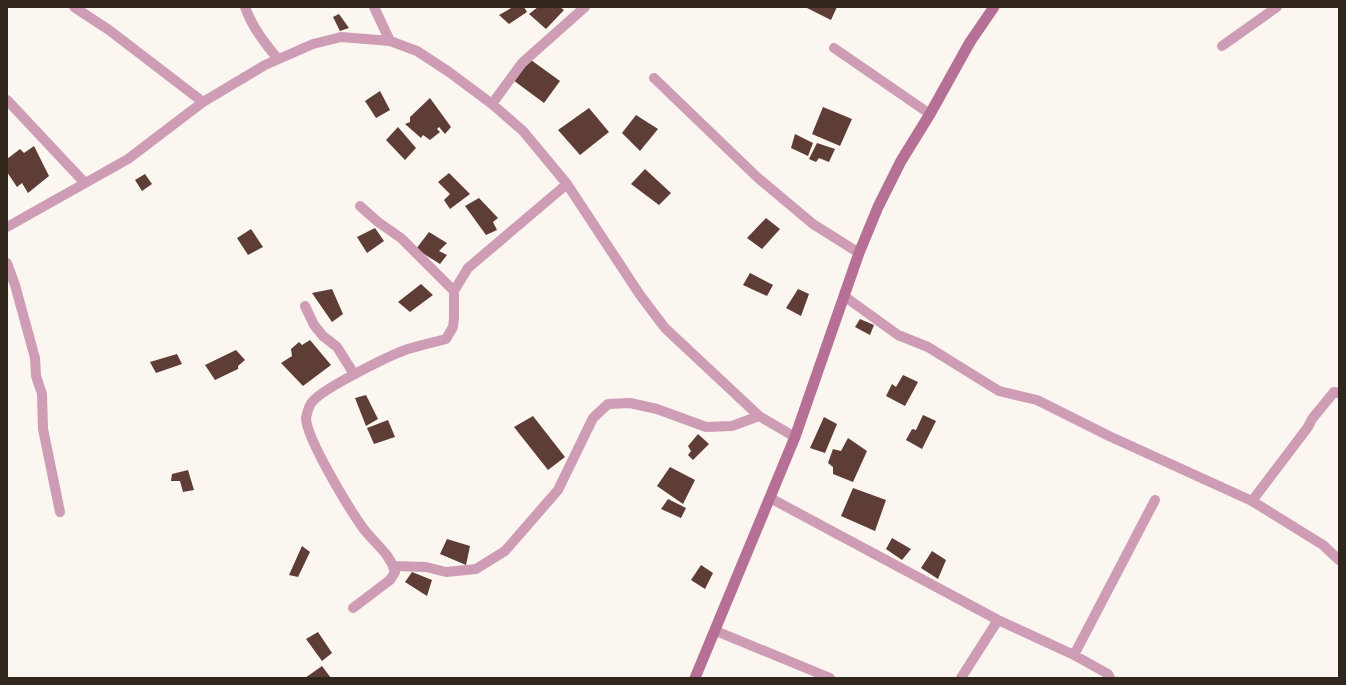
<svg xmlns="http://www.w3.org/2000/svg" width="1346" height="685" font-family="'Noto Sans',sans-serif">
<rect width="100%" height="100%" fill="#fbf6f0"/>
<path fill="#5e3d36" d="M513 7H524L527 12 509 24 499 15Z
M538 7H560L564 10 546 29 529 14Z
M805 7H837L831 20Z
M339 14 349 28 340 31 333 17Z
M531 60 560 81 544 103 513 80Z
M380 91 390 110 376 118 365 101Z
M430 98 451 127 445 134 439 127 437 129 440 132 430 140 423 135 421 138 405 124 410 122V117Z
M823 107 852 119 840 146 812 134Z
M589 108 609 132 580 155 558 130Z
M636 115 658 129 640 151 622 133Z
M398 127 416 148 405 160 386 140Z
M795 134 813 143 808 156 791 148Z
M817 143 835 149 829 162 819 158 816 162 809 159Z
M34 146 49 176 28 193 22 183 17 187 7 172V159L20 149 24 153Z
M645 169 671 193 659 205 631 184Z
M449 173 470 194 450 209 444 200 450 194 438 182Z
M145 174 152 184 142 191 135 180Z
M479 198 498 218 493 222 497 230 486 235 465 206Z
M766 218 780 229 762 249 747 238Z
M375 228 384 241 367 253 357 237Z
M251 229 263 247 248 255 237 238Z
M429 232 447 243 439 251 447 255 440 264 416 249Z
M750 273 773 285 767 296 743 285Z
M421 284 433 295 410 312 398 302Z
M332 289 343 314 332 322 312 293Z
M798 289 809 294 801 316 786 308Z
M860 319 874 325 870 335 855 327Z
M310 340 331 365 303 386 281 363 292 356 291 349 299 342 302 345Z
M236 350 245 360 238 366V369L215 380 205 365Z
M177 354 182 364 156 373 150 362Z
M903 375 918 382 905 406 886 396 892 384 896 387Z
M366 395 378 419 366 426 355 398Z
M923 415 936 421 922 449 906 440 912 429 916 430Z
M533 416 565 457 548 470 514 427Z
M824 417 837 424 825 453 810 448Z
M388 420 395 437 374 444 367 428Z
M698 434 709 444 693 460 688 455 691 451 688 446Z
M848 438 867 451 853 482 833 474V467L828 463 833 449 841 451Z
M670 467 695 480 683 504 657 486Z
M188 470 194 490 183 492 180 481H171L172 474Z
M853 488 886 500 875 531 841 516Z
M668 499 686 508 681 518 661 509Z
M892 538 911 549 902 560 886 549Z
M447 539 470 546 466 565 440 554Z
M302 546 310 552 298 577 289 575Z
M932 551 946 560 938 579 921 568Z
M701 565 713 573 705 589 691 580Z
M412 572 432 580 427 596 405 582Z
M318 632 332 653 322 661 306 639Z
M322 666 331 678H305Z"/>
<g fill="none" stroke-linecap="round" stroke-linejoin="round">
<path stroke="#ce9db5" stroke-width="10" d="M74 7 109 30 203 102
M245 7C252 27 264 43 278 59
M374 7 390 41
M1222 46 1277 7
M834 48 930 114
M654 78 758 178 813 224 859 253
M7 100 84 182
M492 104 522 63 585 7
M360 206 378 222 401 238 454 291
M7 227 128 159 203 102 265 65 313 44 341 37 390 41 417 51 449 72 492 104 523 131 567 184 640 295 665 328 759 416 795 437
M7 263 15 285 35 358 36 376 42 394 43 429 60 512
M844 296 898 335 928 347 999 391 1037 400 1109 436 1252 501 1323 545 1339 560
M305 306 314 325 323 336 337 347 354 374
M770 498 998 620 1074 655 1108 674 1110 678
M1252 501 1308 427 1312 419 1334 392 1339 393
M393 566 426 567 446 572 476 569 505 551 558 490 593 418 608 404 630 403 657 409 706 427 732 426 759 416
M353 608 390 580 395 572C390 553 374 543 363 528 350 510 306 438 306 418 307 413 309 405 313 401 324 388 390 355 408 349 421 345 434 342 446 339L453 327 454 318V291L468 268 567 184
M716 631 830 678
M1074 655 1155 500
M961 678 998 620"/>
<path stroke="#b67095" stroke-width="11" d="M695 678 795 437 859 253 878 207 901 161 930 114 970 42 994 7"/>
</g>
<rect width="1346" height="685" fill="none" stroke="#30261b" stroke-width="16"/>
</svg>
